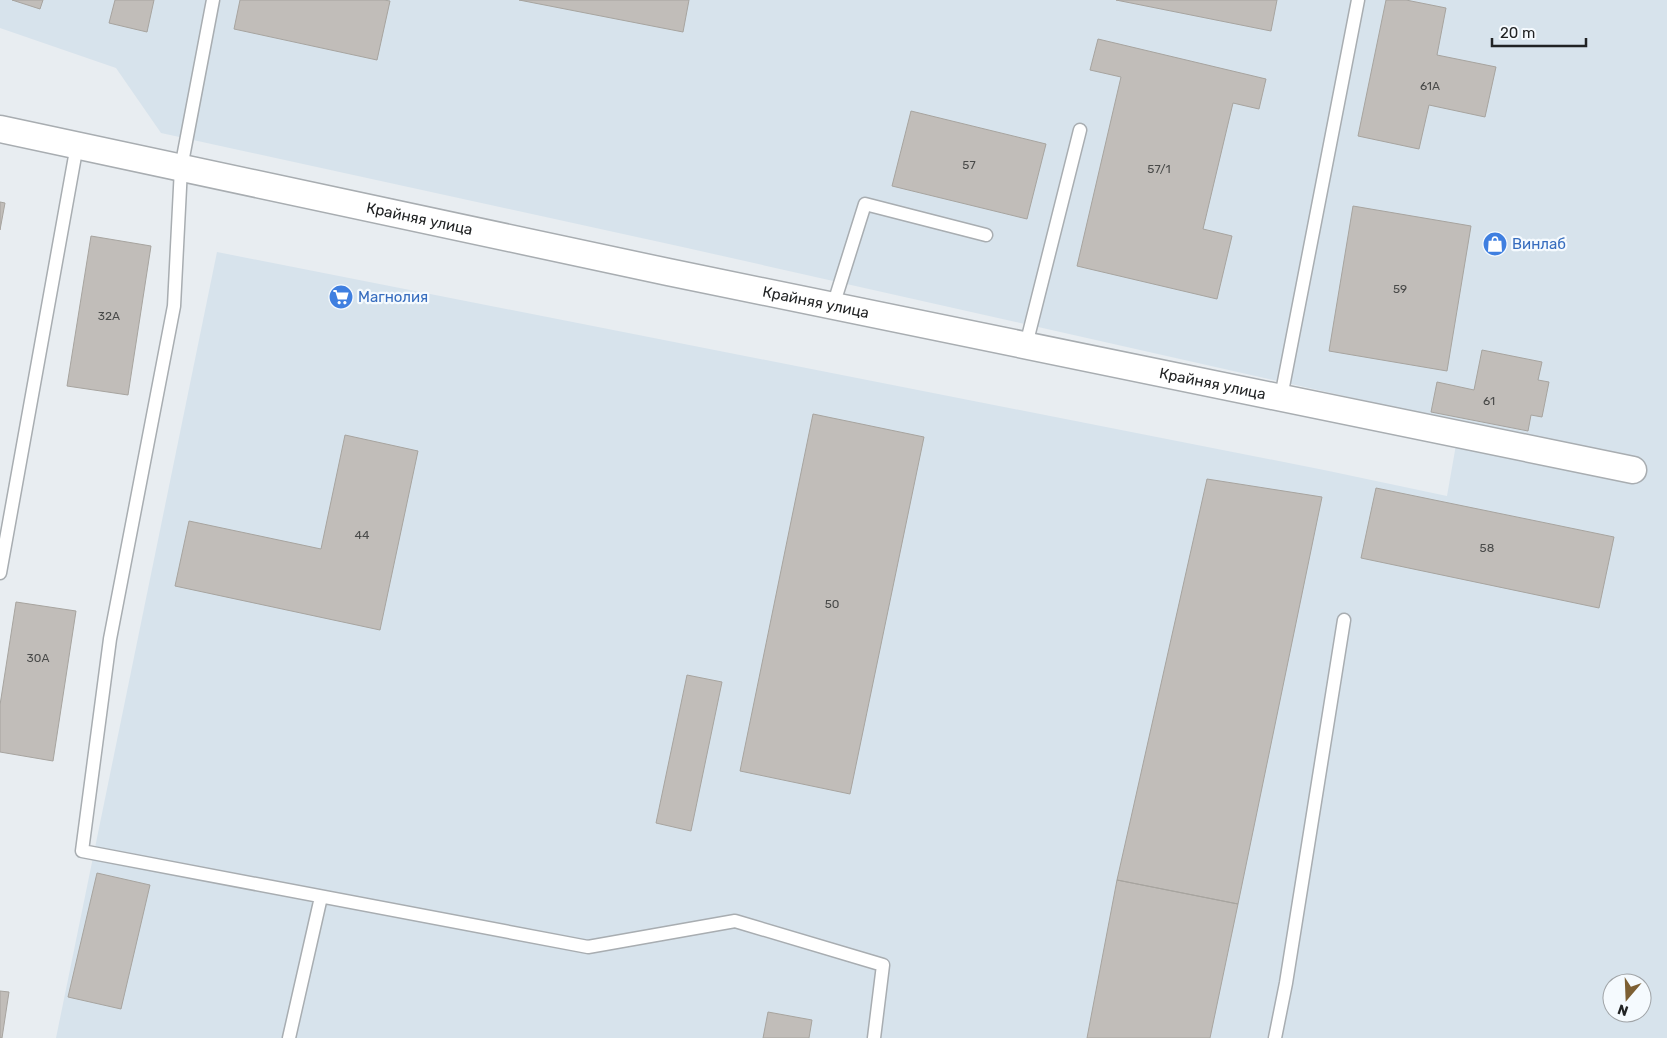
<svg xmlns="http://www.w3.org/2000/svg" width="1667" height="1038" font-family="Rubik,sans-serif">
<rect width="100%" height="100%" fill="#e8edf1"/>
<path fill="#d7e3ec" fill-rule="evenodd" d="M0 0H1667V1038H56L217 252 1324 470 1447 496 1460 422 687 248 161 133 116 68 0 28ZM1612 983H1642V1013H1612Z"/>
<path fill="#c1bdb9" stroke="#a7a49f" d="M12 0H43L40 9Z
M115 0H154L147 32 109 23Z
M240 0H384L390 1 377 60 234 29Z
M519 0H689L683 32Z
M1116 0H1277L1271 31Z
M1386 0H1406L1446 8 1437 55 1496 67 1485 117 1429 105 1419 149 1358 136Z
M1098 39 1266 79 1259 109 1233 103 1203 229 1232 236 1217 299 1077 266 1121 77 1090 70Z
M911 111 1046 144 1027 219 892 186Z
M0 202 5 203 0 230Z
M1353 206 1471 226 1447 371 1329 351Z
M91 236 151 246 128 395 67 386Z
M1482 350 1542 362 1538 380 1549 382 1542 417 1531 415 1528 431 1431 412 1437 382 1474 390Z
M813 414 924 437 850 794 740 771Z
M345 435 418 451 380 630 175 586 189 521 321 549Z
M1207 479 1322 497 1238 904 1117 880Z
M1376 488 1614 537 1599 608 1361 558Z
M16 602 76 611 53 761 0 752V705Z
M687 675 722 682 691 831 656 823Z
M97 873 150 885 121 1009 68 997Z
M1117 880 1238 904 1210 1038H1087Z
M0 991 9 992 2 1038H0Z
M768 1012 812 1020 809 1038H763Z"/>
<g fill="none" stroke-linecap="round" stroke-linejoin="round">
<defs>
<path id="service" d="M213 0 181 168 174 306 110 639 82 851 588 947 735 921 883 965 874 1038
M833 306 865 204 986 235
M1026 345 1080 130
M1281 397 1358 0
M0 573 77 145
M289 1038 321 897
M1275 1038 1286 983 1344 620"/>
<g id="minor">
<path id="s1" d="M0 129 668 272 1633 470"/>
</g>
</defs>
<use href="#service" stroke="#a8adb1" stroke-width="15"/>
<use href="#minor" stroke="#a8adb1" stroke-width="29"/>
<use href="#service" stroke="#fff" stroke-width="12"/>
<use href="#minor" stroke="#fff" stroke-width="26"/>
</g>
<defs>
<symbol id="shop-disc" viewBox="-11 -11 22 22"><circle r="9.5" fill="#3f7fe0" stroke="#f5fafe"/><path d="M-5-2.5h2.3a2.7 3.5 0 0 1 5.4 0H5L5.5 6h-11ZM-1.5-2.5h3a1.5 2.3 0 0 0-3 0Z" fill="#fff"/></symbol>
<symbol id="supermarket-disc" viewBox="-11 -11 22 22"><circle r="9.5" fill="#3f7fe0" stroke="#f5fafe"/><path d="M-6-5.5h2.5l.6 2H6L4.5 2H-2.5L-4.4-4H-6ZM-1.5 3.2a1.3 1.3 0 1 0 .1 0ZM3 3.2a1.3 1.3 0 1 0 .1 0Z" fill="#fff"/></symbol>
</defs>
<g fill-rule="evenodd">
<use href="#shop-disc" x="1481" y="230" width="28" height="28"/>
<use href="#supermarket-disc" x="327" y="283" width="28" height="28"/>
</g>
<g text-anchor="middle" stroke-width="4.5" stroke-linejoin="round" paint-order="stroke">
<g font-size="12" fill="#494a49">
<text x="1430" y="90">61А</text>
<text x="969" y="169">57</text>
<text x="1159" y="173">57/1</text>
<text x="1400" y="293">59</text>
<text x="109" y="320">32А</text>
<text x="1489" y="405">61</text>
<text x="362" y="539">44</text>
<text x="1487" y="552">58</text>
<text x="832" y="608">50</text>
<text x="38" y="662">30А</text>
</g>
<g font-size="15" fill="#212324" stroke="#f5fafe">
<text dy="5" stroke="none"><textPath href="#s1" startOffset="429">Крайняя улица</textPath></text>
<text dy="5" stroke="none"><textPath href="#s1" startOffset="834">Крайняя улица</textPath></text>
<text dy="5" stroke="none"><textPath href="#s1" startOffset="1239">Крайняя улица</textPath></text>
</g>
<g font-size="15" fill="#366cbe" stroke="#f5fafe" text-anchor="start">
<text x="1512" y="249">Винлаб</text>
<text x="358" y="302">Магнолия</text>
</g>
</g>
<g transform="translate(1627 998) rotate(199)"><circle r="24" fill="#f5fafe" stroke="#a0a4a7"/>
<path d="M0-4L9 19L0 12L-9 19Z" fill="#7d5f33"/>
<text y="-8" font-size="14" font-weight="bold" text-anchor="middle" fill="#212324">N</text>
</g>
<path d="M1492 38v8h94v-8" fill="none" stroke="#212324" stroke-width="2.5"/>
<text x="1500" y="38" font-size="15" fill="#212324" stroke="#f5fafe" stroke-width="4" paint-order="stroke">20 m</text>
</svg>
